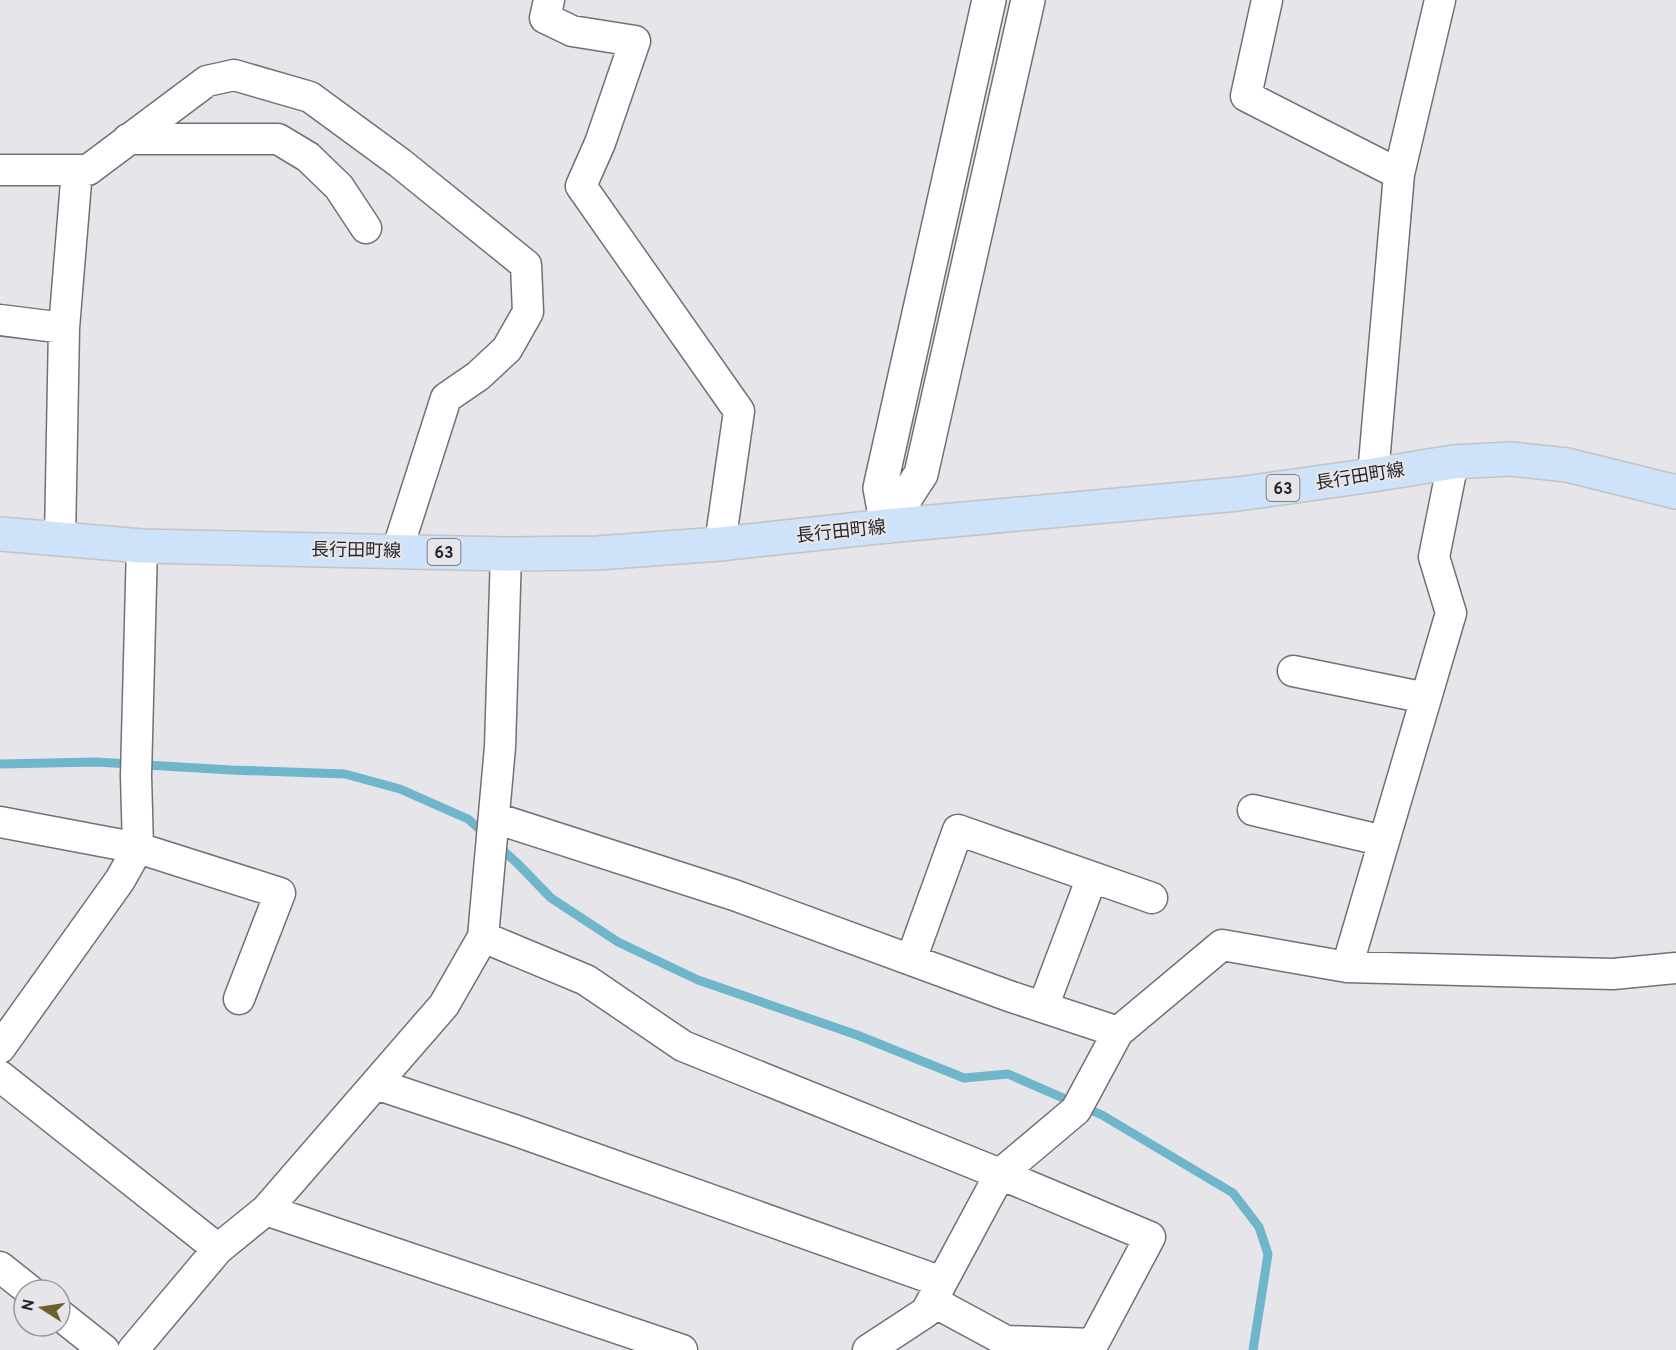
<svg xmlns="http://www.w3.org/2000/svg" width="1676" height="1350" font-family="Overpass,'Noto Sans JP',sans-serif">
<rect width="100%" height="100%" fill="#e6e6ea"/>
<g fill="none" stroke-linecap="round" stroke-linejoin="round">
<path stroke="#6fb6cb" stroke-width="9" d="M0 764 96 762 231 770 345 774 400 789 468 819 486 835
M496 844 518 864 551 898 618 942 698 980 857 1035 964 1078 1008 1074 1102 1115 1233 1193 1259 1227 1268 1254 1253 1350"/>
<defs>
<path id="minor" d="M549 0 545 18 572 31 635 41 600 143 581 186 739 411 720 544
M1267 0 1246 96 1399 174
M128 139H278L308 157 339 187 366 228
M0 170H88L207 81 234 75 310 97 400 163 526 265 528 312 507 349 478 376 446 398 397 551
M0 320 64 328 77 170
M1373 475 1399 174 1440 0
M60 539 64 328
M1293 671 1426 698
M1253 810 1384 841
M495 818 734 895 1009 996 1118 1032 1222 945 1347 967 1613 974 1676 968
M0 822 138 848 280 893 239 999
M483 937 586 980 683 1046 1000 1174 942 1282
M911 960 958 830 1152 898
M1347 967 1451 613 1434 557 1453 462
M1043 1007 1092 877
M0 1048 120 880 138 848 136 776 142 546
M0 1076 218 1249
M376 1084 514 1130 942 1282 926 1312 868 1350
M266 1210 682 1350
M0 1267 29 1290
M932 1301 1006 1341 1093 1344 1150 1237 1000 1174 1076 1110 1118 1032
M60 1315 104 1350
M133 1350 218 1249 266 1210 444 1005 483 937 500 747 506 554"/>
<path id="tertiary" d="M887 526 921 474 1028 0
M887 526 880 488 989 0"/>
<path id="primary" d="M0 534 142 546 506 554 597 553 720 544 887 526 1238 494 1373 475 1453 462 1510 459 1567 465 1676 492"/>
</defs>
<use href="#minor" stroke="#717175" stroke-width="33"/>
<use href="#tertiary" stroke="#717175" stroke-width="36"/>
<use href="#primary" stroke="#c3c3c3" stroke-width="36"/>
<use href="#minor" stroke="#fff" stroke-width="30"/>
<use href="#tertiary" stroke="#fff" stroke-width="33"/>
<use href="#primary" stroke="#cee2f9" stroke-width="33"/>
</g>
<g text-anchor="middle" stroke-width="4.5" stroke-linejoin="round" paint-order="stroke">
<g fill="#e6e6ea" stroke="#606063" stroke-width="1.5">
<rect x="1266.5" y="475" width="33" height="26" rx="4.5"/>
<rect x="427.5" y="539" width="33" height="26" rx="4.5"/>
</g>
<g font-size="16" font-weight="bold" fill="#272729">
<text x="1283" y="494">63</text>
<text x="444" y="558">63</text>
</g>
<g font-size="18" fill="#272729" stroke="#e6e6ea">
<text transform="translate(1360 476) rotate(-9)" y="6">長行田町線</text>
<text transform="translate(841 531) rotate(-6)" y="6">長行田町線</text>
<text transform="translate(356 550) rotate(1)" y="6">長行田町線</text>
</g>
</g>
<g transform="translate(42 1308) rotate(282)"><circle r="28" fill="#e6e6ea" stroke="#9a9a9d" stroke-width="1.5"/>
<path d="M0-4.5L10 22L0 15L-10 22Z" fill="#6c612e"/>
<text y="-9" font-size="16" font-weight="bold" text-anchor="middle" fill="#272729">N</text>
</g>
</svg>
